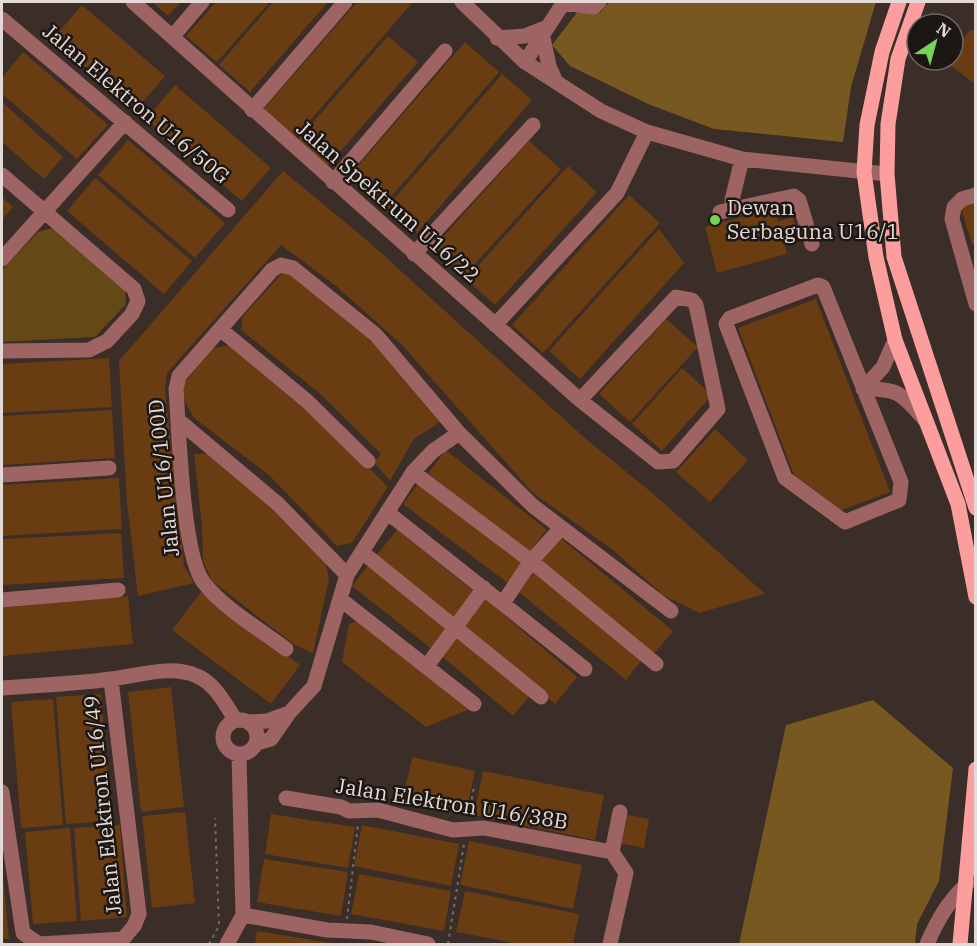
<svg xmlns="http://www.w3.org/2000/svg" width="977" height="946" font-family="'IBM Plex Serif',serif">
<rect width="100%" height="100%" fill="#3b2d27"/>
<path fill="#644916" d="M53 228 125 290 126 304 95 337 2 342V270L38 232Z"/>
<path fill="#775820" d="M609 2H876L851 87 843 142 714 129 648 104 570 66 552 45 578 11 600 13Z
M873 700 953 768 939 881 917 924 915 944H739L786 725Z"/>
<path fill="#693c12" d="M152 2H181L168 16Z
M216 2H270L217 62 186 36Z
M273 2H328L250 92 219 65Z
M357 2H413L294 139 262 111Z
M82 5 165 76 136 110 53 39Z
M971 29 975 32V84L946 62 953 60V52Z
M388 36 418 62 326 168 296 142Z
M465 42 499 72 385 204 350 175Z
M23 52 108 125 77 159 2 94V78Z
M502 74 532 100 417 233 387 207Z
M175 85 271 168 242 201 146 119Z
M2 102 63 157 44 179 2 142Z
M128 140 225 223 195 258 98 175Z
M529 141 561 169 464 276 433 248Z
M568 166 597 192 495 305 466 279Z
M283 171 369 242 586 439 657 497 765 594 699 613 663 595 613 550 533 493 402 345 335 285 281 245 167 373 165 390 184 566 194 583 138 596 127 503 119 361Z
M95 178 192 261 164 294 67 211Z
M629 195 660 223 543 353 512 325Z
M2 197 13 207 2 220Z
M975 200V243L972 244 960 205Z
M774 208 778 221 793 217 798 234 783 239 787 254 717 273 705 227Z
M659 229 684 263 580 379 549 351Z
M286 269 369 336 441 421 413 440 390 481 374 462 381 454 318 392 241 330 243 316Z
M816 299 890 492 842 510 794 475 738 328Z
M666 319 698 347 630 422 599 394Z
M227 346 236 350 339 437 388 487 352 543 337 546 270 476 193 417 182 395 184 383 212 348Z
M109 358 112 407 2 413V364Z
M682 368 712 395 662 451 632 424Z
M112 410 115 458 2 465V416Z
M715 429 748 460 710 502 676 472Z
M446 450 547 530 528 553 428 473Z
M194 454H210L291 525 326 564 329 579 313 653 295 645 212 581 203 561 202 525Z
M119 478 122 529 2 536V485Z
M420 481 526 560 509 584 403 504Z
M397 530 476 593 456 619 376 556Z
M121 533 124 578 2 585V539Z
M558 536 673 631 653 655 538 560Z
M370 563 451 627 433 650 352 586Z
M533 567 644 657 626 680 515 589Z
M201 592 300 665 271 704 172 630Z
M128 596 133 644 2 656V608Z
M484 598 577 677 555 704 461 625Z
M363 619 470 709 426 727 342 662 349 624Z
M458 632 531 694 513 716 439 654Z
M171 687 184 807 141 812 128 692Z
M101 694 111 821 66 824 56 697Z
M53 699 63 825 21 828 11 702Z
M412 757 475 771 466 813 403 799Z
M483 771 604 795 595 840 474 815Z
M185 812 195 903 152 908 142 816Z
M271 814 355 827 348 868 265 854Z
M623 814 649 819 644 848 618 843Z
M120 825 127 917 81 921 74 828Z
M362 825 459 844 451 886 354 866Z
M70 828 77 921 33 924 25 832Z
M469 841 582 865 573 909 460 885Z
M264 859 348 872 341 916 257 902Z
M2 866 9 939H2Z
M359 874 451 891 444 931 351 914Z
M465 891 579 914 573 944H519L456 932Z
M257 931 331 943V944H255Z"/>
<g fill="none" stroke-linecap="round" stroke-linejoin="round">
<path stroke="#796d68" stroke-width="2" stroke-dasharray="3 4.5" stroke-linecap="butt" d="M469 814 474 787
M347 919 358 824
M209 944 219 926 215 818
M448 944 464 844"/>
<path stroke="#9d6463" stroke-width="15" d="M133 2 580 400 658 462 673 461 718 409 696 305 692 300 676 297 580 400
M462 2 525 62 601 111 647 132 742 159 887 174
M563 3 594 7 599 2
M2 19 228 210
M542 33 549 66 556 82
M173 36 202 2
M497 38 525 36 545 28
M525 62 564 2
M252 110 345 2
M2 175 134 289 138 301 132 314 107 341 89 350 2 351
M333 182 445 51
M976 195 962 199 954 207 952 219 976 304
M736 209 732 200 742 159
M720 212 794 196 799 200 812 244
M414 254 533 125
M2 259 125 122
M818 285 823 287 901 482 899 500 845 522 785 478 726 324 730 318Z
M495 325 617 193 647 132
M220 329 307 401 368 461
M863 389C901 388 902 395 926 421
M863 389 883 367 895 340
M178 420 278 504 347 575
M413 472 531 561 656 664
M2 475 109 468
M387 512 585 669
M362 552 541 697
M340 599 474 704
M2 600 118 590
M503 603 531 561 561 528
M286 649C261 630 223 608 204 583 182 556 179 429 176 389L179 376 272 270 281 265 293 268 376 335 459 433 533 506 671 611
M427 666 484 588
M2 688C38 685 75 684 111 679 138 676 171 664 197 676 216 684 225 705 236 720
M223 737a17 17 0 1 1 34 0a17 17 0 1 1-34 0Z
M249 722 267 721 289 713 314 686 347 575 413 472 433 451 459 433
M257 743 271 739 289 713
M2 792 23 933 39 944 123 939 134 926 139 914 111 680
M286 798 341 807 349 811 378 810 453 830 484 828 612 852
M612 852 620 812
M243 915 327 930 371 932 428 944
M227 944 243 915 239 755
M610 944 626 873 612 852
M927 944C937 921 948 901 967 884"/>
<path stroke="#fb9e9d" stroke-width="15" d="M899 2 882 52 867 125 864 172 876 257 895 340 958 504 976 597
M918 2 898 59 888 124 887 174 894 257 976 508
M960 944 976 769"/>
</g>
<circle fill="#78d258" stroke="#1d1714" stroke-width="2" cx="715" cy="220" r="6"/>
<g text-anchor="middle" stroke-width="5" stroke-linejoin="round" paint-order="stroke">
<g font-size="21" fill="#e3d9d6" stroke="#1d1714">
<text transform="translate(136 104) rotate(40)" y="7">Jalan Elektron U16/50G</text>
<text transform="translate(388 202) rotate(41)" y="7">Jalan Spektrum U16/22</text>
<text transform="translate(164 478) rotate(-96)" y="7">Jalan U16/100D</text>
<text transform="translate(452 804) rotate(9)" y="7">Jalan Elektron U16/38B</text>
<text transform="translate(103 805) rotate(-96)" y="7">Jalan Elektron U16/49</text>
</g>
<g font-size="21" fill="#e3d9d6" stroke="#1d1714" text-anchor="start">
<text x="727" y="215">Dewan<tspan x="727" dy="24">Serbaguna U16/1</tspan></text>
</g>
</g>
<rect width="977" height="946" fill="none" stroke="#e3d9d6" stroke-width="6"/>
<g transform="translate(935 42) rotate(36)"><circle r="28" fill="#1d1714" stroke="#6c6562" stroke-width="1.5"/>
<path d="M0-4.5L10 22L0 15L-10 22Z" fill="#78d258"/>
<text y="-9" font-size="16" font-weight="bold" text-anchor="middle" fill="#e3d9d6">N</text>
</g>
</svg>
